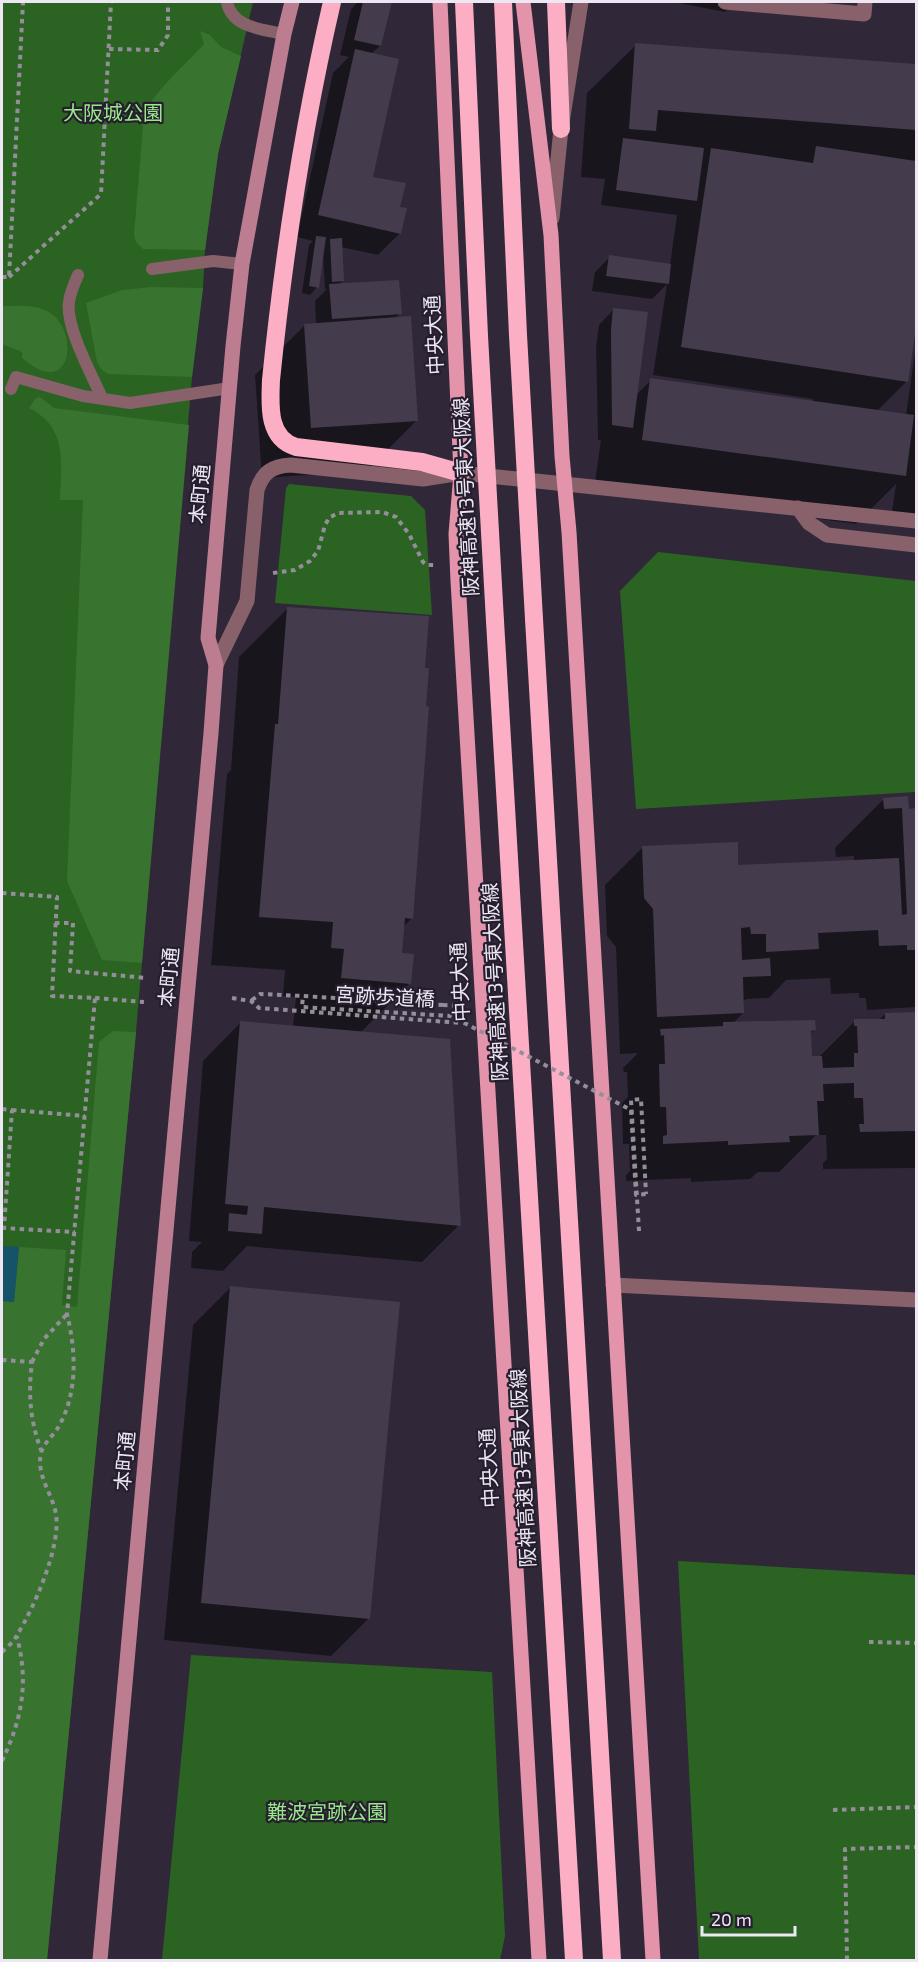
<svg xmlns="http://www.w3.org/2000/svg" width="918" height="1962" font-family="'Exo 2','Noto Sans JP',sans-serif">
<rect width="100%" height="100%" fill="#302838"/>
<path fill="#2b6322" d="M2 2H253L218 154 205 250 203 288 192 377 136 1032 47 1960H2Z
M289 484 411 496 425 510 432 615 275 603 286 488Z
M658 552 916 581V792L636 809 620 591Z
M678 1561 916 1575V1960H699Z
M191 1655 492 1672 505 1936 500 1960H162Z"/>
<path fill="#397330" d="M200 31 210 35 221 47 241 56 218 154 205 250 143 249 136 242 134 235 144 115C153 92 187 63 204 44Z
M152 287 203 288 192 377 108 374 101 369 97 362 86 303 122 290Z
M2 306C16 306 33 304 47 311 80 327 74 403 22 358V352L2 344Z
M40 397 54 408 189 425 142 963 102 960 67 881 83 500H60C61 463 68 427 29 408L36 398Z
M113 1031 136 1032 47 1960H2V1301L14 1302 19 1247 66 1250 62 1305 77 1307 99 1042Z"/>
<path fill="#155368" d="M2 1246 19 1247 14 1302 2 1301Z"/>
<path fill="#0007" d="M358 2H391L380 46 371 54 372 178 399 208 400 233 378 255 341 247 342 281 338 285 400 313 394 319 416 421 366 471 262 478 255 375 305 325 316 324 315 301 327 289H325L323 255 317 287 310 295 302 293 309 245 313 241 297 237 333 73 349 57 340 55 351 9Z
M680 2H736L725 12 679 3Z
M636 45 916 66V318L907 381 877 411 906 415 916 345V523L891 519 896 484 856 524 594 488 601 440H598L596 346 599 325 614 309 636 395 651 380 813 402V399L653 375 667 284 652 299 592 291 595 272 610 257 670 265 677 215 601 205 605 179 581 177 587 93Z
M288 608 423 669 412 918 403 927 401 955 410 983 360 1033 459 1225 422 1262 247 1246 223 1271 191 1268 192 1252 202 1242 189 1241 203 1061 240 1023 293 1027 296 997 283 996 285 970 211 965 227 774 231 770 239 657Z
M884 799 908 810H916V1007L867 1010 866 998H859V993L831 994 830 978 786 980 769 998 746 999 742 1003 743 1013 732 1024 814 1030 810 1034 811 1058H818L855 1021 879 1020 885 1014H916V1168L823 1169V1163L827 1159 826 1135H816L779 1172H758L750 1179 691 1182V1178L626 1181V1175L630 1171 629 1144H623L622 1103 628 1097 627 1072H624L623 1068 638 1053 620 1054 616 947 607 936 605 885 643 847 737 868 854 861V856L836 857 835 848Z
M231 1287 369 1618 331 1656 164 1640 193 1325Z"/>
<path fill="#443c4d" d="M363 2H392L381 46 354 40Z
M635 43 916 64V130L658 110 656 131 629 129Z
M355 49 399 59 373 177 406 183 400 207 407 208 401 234 318 215Z
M623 138 704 148 697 201 616 190Z
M816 146 916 161V328L908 382 681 347 711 148 813 163Z
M316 236 326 237 319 288 309 286Z
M342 238 344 281 332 282 330 239Z
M609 255 671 264 669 284 606 276Z
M399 280 402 314 332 319 329 284Z
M613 308 648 312 633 428 612 425 611 330Z
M411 316 418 421 311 428 304 324Z
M650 378 914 415 906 476 642 440Z
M287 607 429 616 425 668H429L426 706 429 707 413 919 405 918 402 953 414 954 411 984 341 978 344 949 331 948 333 922 259 917 275 724H278Z
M908 796 909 809 916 808V950H907V945L879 946 878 930 818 933 819 949 766 952V934H751L750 927 741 928 742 960 770 958 771 976 743 977 744 1013 657 1017 653 909 644 898 642 846 738 842V865L899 858 902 915 907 914 902 808 884 809 883 798Z
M916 1012V1131L860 1132 859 1124H864L863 1098H854V1083L823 1084 824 1101H817L819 1135 789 1136 790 1142 728 1145V1141L663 1144V1136L667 1135 666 1107H660L659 1064H665L664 1035 661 1036 660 1029 723 1026V1022L815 1020 816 1030 811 1031 812 1056H822L823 1068 854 1067V1053H858L857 1026H854V1019H885V1013Z
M240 1021 450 1039 461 1226 264 1207 262 1234 228 1231 229 1213 247 1215 248 1206 225 1204Z
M230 1286 400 1302 370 1619 201 1603Z"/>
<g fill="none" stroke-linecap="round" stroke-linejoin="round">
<path stroke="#948e9b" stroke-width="4" stroke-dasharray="4.5 4.5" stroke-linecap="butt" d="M109 49 158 50 168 35V2
M2 277H9L23 2
M9 277 101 194 111 2
M273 573 295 570 310 561 318 551 325 525 329 518 338 513 382 512 396 517 409 534 423 562 427 565H435
M2 893 57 897 52 996 95 998 67 1314C76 1351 78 1392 59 1426 54 1435 43 1444 41 1453 36 1475 52 1493 56 1514 61 1547 34 1608 17 1635 14 1642 7 1647 2 1652
M55 923H73L70 971 147 978
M95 998 144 1002
M232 998 251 1001 259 1008 462 1023
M252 1000 260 994 303 996
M443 1005 461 1006
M2 1109 12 1110 4 1228 75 1232
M12 1110 85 1116
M639 1231 631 1100 641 1099 646 1194
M2 1360 32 1362C28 1394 30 1420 41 1450
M32 1362 44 1339 67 1314
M869 1642 916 1643
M2 1761C22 1719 29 1683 17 1637
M833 1810 916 1807
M847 1960 845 1849 916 1847"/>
<path stroke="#88616b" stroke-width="12" d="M227 2C232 28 262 29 284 34
M152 269 213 261 242 264
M78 275C74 284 70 293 69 302 65 326 92 375 102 398
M11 389 16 377 83 396 130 403 230 388"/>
<path stroke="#88616b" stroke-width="15" d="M725 2 864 14 865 2
M552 218 561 129 581 2
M798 508 809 523 827 535 916 545
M216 665 247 601 257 490C263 472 272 466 291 465L423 479 461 473 916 521
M613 1285 916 1300"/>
<path stroke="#bb7d8f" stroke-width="15" d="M100 1960 211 733 216 665 208 638 233 346 242 264 284 34 292 2"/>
<path stroke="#e393aa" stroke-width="15" d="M440 2 461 473 456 534 458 581 539 1960
M523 2 551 235 562 456 569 532 653 1960"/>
<path stroke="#fbaec4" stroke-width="18" d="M332 2C303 127 284 252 271 380 270 405 267 438 296 447L422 462 461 473
M556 2 561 129
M534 619 612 1960
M495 621 574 1960"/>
<path stroke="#948e9b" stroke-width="4" stroke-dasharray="4.5 4.5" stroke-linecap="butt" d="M443 1005 303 996 302 1007 451 1016 631 1110 636 1195 646 1194"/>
<path stroke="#fbaec4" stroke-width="18" d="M464 2 479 336 495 621
M503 2 518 335 534 619"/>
</g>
<g text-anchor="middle" stroke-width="4.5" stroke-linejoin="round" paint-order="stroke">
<g font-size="20" fill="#98e88b" stroke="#261e2e">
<text x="113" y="120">大阪城公園</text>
<text x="327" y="1819">難波宮跡公園</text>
</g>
<g font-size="20" fill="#ece7f2" stroke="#261e2e">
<text transform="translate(434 335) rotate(-93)" y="7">中央大通</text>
<text transform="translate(200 494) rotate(-85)" y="7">本町通</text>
<text transform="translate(466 497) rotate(-93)" y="7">阪神高速13号東大阪線</text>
<text transform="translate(169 977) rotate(-85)" y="7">本町通</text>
<text transform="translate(460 982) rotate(-93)" y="7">中央大通</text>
<text transform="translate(495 982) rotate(-93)" y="7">阪神高速13号東大阪線</text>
<text transform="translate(385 997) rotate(3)" y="7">宮跡歩道橋</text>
<text transform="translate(125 1461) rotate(-85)" y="7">本町通</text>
<text transform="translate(489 1468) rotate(-93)" y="7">中央大通</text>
<text transform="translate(523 1468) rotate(-93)" y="7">阪神高速13号東大阪線</text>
</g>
</g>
<rect width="918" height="1962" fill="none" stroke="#ece7f2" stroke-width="6"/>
<path d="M702 1926v9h93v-9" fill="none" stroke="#ece7f2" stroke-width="3"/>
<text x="711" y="1926" font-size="18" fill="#ece7f2" stroke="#261e2e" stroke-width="4.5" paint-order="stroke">20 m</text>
</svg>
